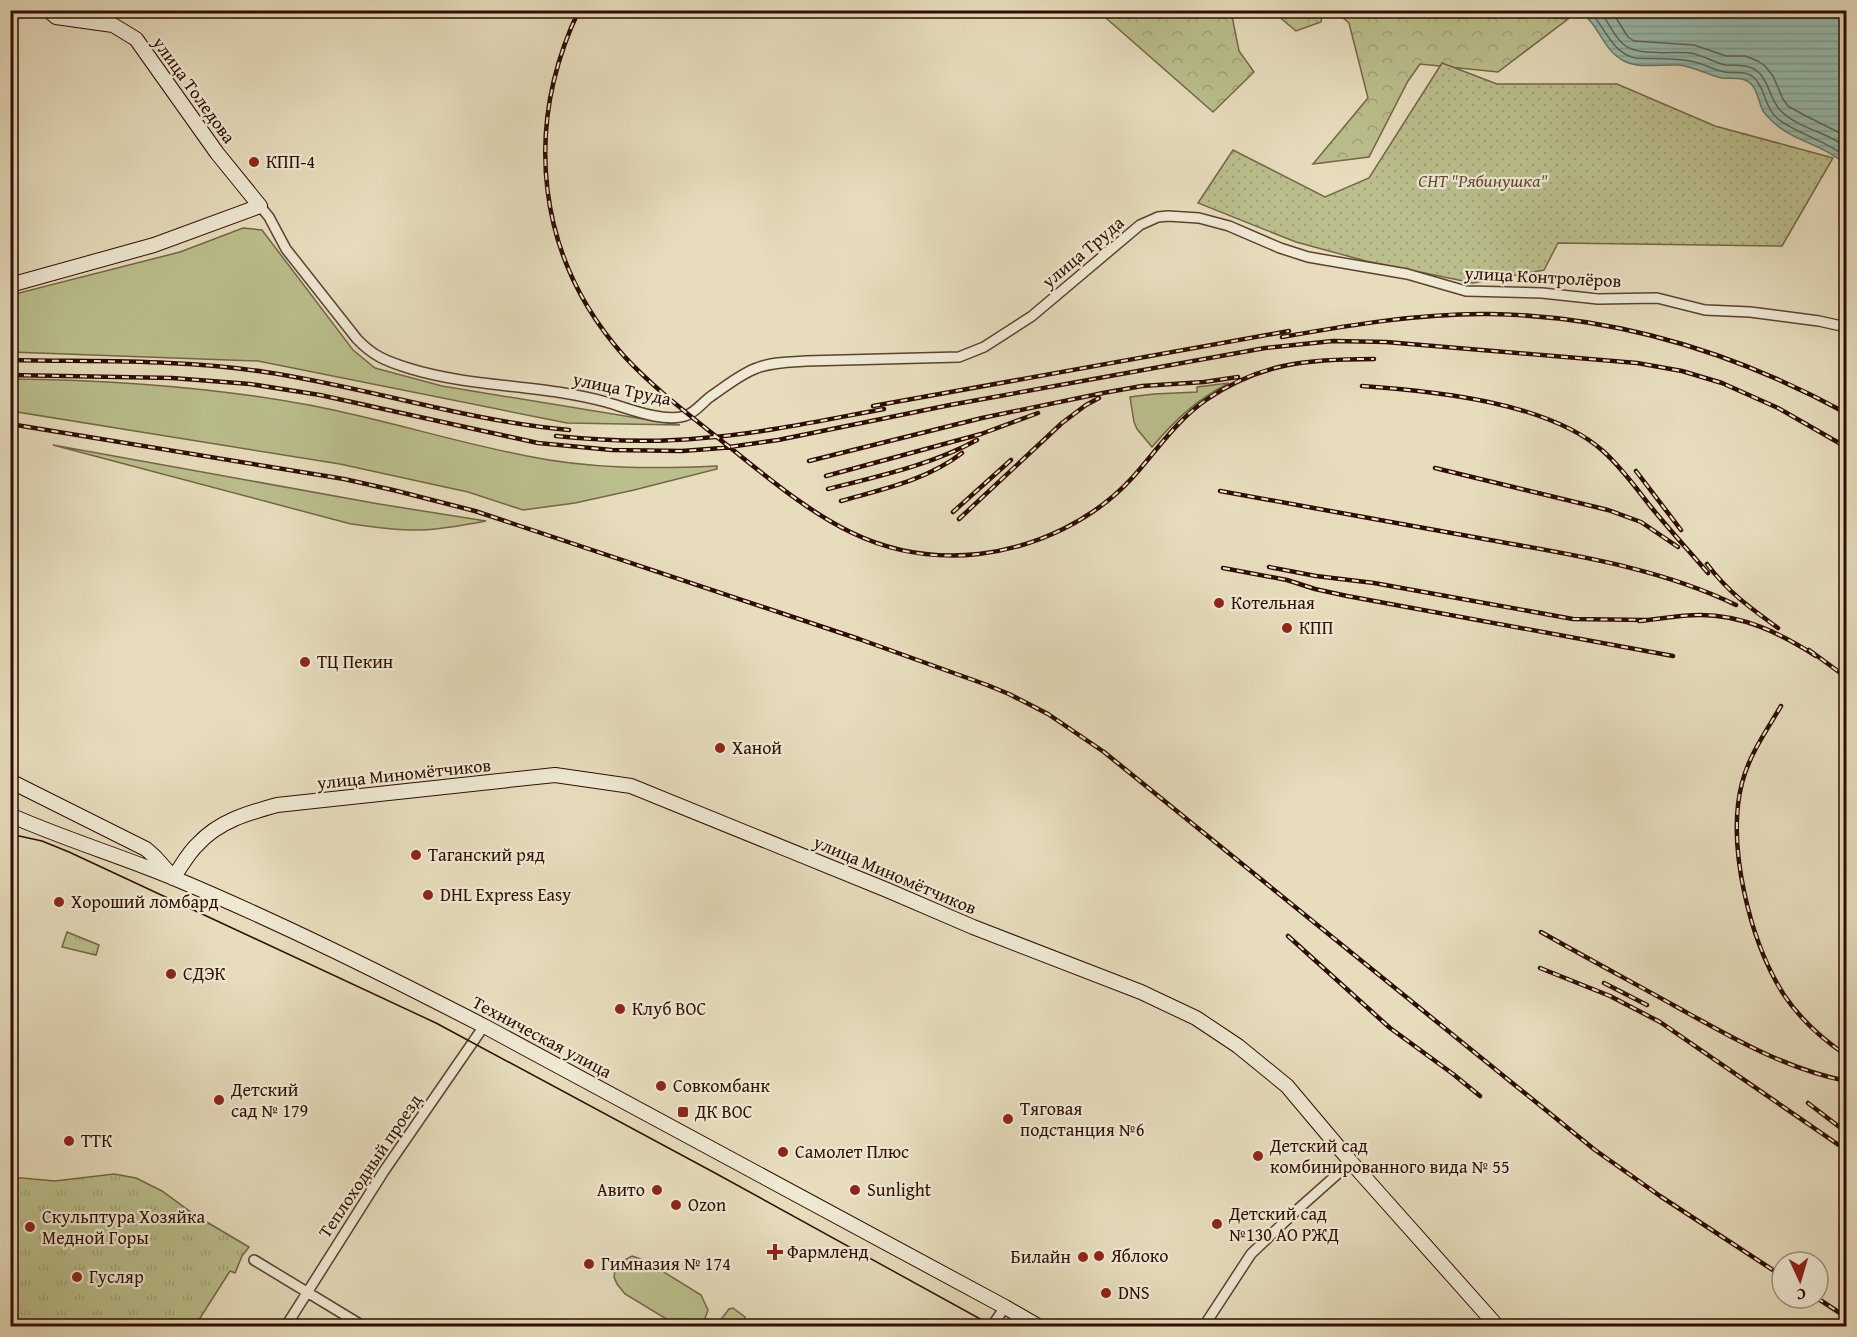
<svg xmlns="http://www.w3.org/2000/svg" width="1857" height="1337" font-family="'Gentium Book Plus',serif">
<defs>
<pattern id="forest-crowns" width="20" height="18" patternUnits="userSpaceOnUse" patternTransform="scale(1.5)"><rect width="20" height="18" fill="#bbbf8d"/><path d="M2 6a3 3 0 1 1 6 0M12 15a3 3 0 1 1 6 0" fill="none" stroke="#a1a378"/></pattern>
<pattern id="park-tufts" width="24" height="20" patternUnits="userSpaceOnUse" patternTransform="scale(1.5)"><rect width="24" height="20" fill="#bbbf8d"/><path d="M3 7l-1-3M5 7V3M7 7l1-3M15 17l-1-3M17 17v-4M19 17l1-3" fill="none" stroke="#a1a378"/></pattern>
<pattern id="garden-dots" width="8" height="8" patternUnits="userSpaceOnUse" patternTransform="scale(1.5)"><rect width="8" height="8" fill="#bbbf8d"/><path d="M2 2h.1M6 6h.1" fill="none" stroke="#a1a378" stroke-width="1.8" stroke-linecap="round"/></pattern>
<pattern id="water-rules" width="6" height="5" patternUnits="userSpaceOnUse" patternTransform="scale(1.5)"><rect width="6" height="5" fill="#97bcaf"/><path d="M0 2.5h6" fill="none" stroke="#82a095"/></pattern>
</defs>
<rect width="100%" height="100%" fill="#e7ddbd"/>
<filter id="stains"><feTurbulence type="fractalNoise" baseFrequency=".00333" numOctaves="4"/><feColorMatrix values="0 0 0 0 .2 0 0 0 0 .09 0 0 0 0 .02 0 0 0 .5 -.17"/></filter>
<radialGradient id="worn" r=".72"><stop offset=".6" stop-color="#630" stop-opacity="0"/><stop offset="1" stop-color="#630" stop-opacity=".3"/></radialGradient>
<path fill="#bbbf8d" stroke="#746647" stroke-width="1.5" d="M243 228 262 230 353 350 375 368 442 386 680 425 567 423 258 361 11 352V295L180 252Z
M11 379C111 380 211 387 309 405 383 419 454 442 527 456 590 469 653 469 717 466V469L634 490 575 503 523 510 468 492 340 464 11 411Z
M1229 383C1196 400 1176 419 1152 447L1137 429 1134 422 1130 397 1154 394 1197 392V387Z
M53 445 379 504 486 521C464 525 443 529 421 530 397 531 374 527 351 524Z
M632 1256 646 1261 701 1295 708 1310 703 1324 699 1326H678L625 1294 617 1284 614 1277 615 1270 619 1263Z
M733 1308 745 1317 746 1322 742 1326H716L729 1309Z"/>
<path fill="url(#forest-crowns)" stroke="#746647" stroke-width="1.5" d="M1522 10 1531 16 1568 19 1498 72 1420 64 1408 81 1369 157 1313 164 1368 98 1349 23 1335 11Z
M1098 11H1231L1239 51 1254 72 1213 112Z
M1272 11H1323L1321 22 1296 31Z"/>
<path fill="url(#park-tufts)" stroke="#746647" stroke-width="1.5" d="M67 932 99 945 96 955 62 947Z
M114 1174 136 1178 162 1191 195 1215 249 1247 242 1256 235 1273 230 1271 195 1326H11V1177L55 1181Z"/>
<path fill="url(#garden-dots)" stroke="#746647" stroke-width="1.5" d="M1442 63 1497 84H1617L1715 126 1833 158 1782 246 1558 243 1544 270 1473 283 1366 261 1296 242 1198 203 1233 150 1325 197 1369 178Z"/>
<path fill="url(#water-rules)" stroke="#6d7669" stroke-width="1.5" d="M1579 11H1846V165C1825 145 1792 141 1772 121 1769 118 1765 114 1763 111 1758 101 1757 84 1745 80 1738 77 1730 79 1722 78 1707 75 1695 67 1679 65 1662 64 1640 69 1624 61 1603 51 1599 23 1579 11Z"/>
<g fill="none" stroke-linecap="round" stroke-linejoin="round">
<path stroke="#626458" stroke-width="1.5" d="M1589 10C1605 27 1611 52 1635 58 1653 59 1672 58 1690 61 1703 63 1713 70 1725 72 1734 74 1744 70 1752 76 1766 87 1764 108 1778 119 1799 135 1826 140 1846 157
M1599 10C1608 21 1613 35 1623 44 1637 57 1671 51 1690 53 1703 55 1713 62 1725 65 1734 66 1743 64 1752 68 1770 76 1768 100 1782 112 1800 129 1827 132 1846 147
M1611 10 1628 37 1634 41 1694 45 1726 56H1745L1758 61 1765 66 1773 76 1783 99 1788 106 1804 115 1846 136"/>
<defs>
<path id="street" d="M260 206 269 217 286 249 357 339C373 356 386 361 408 368 472 388 541 384 606 402 627 408 663 423 685 416 695 413 702 403 710 397 725 387 740 374 757 368 772 362 790 362 806 361L959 357 984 347 1032 316 1140 225 1158 217 1168 216 1199 218 1229 226 1280 248 1308 257 1407 274 1466 291 1542 293 1598 299 1657 298 1705 310 1750 312 1819 321 1846 327
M254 1260 363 1326
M286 1326 384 1171 484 1026
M992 1326 1005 1307
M1204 1326 1251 1254 1297 1210 1351 1162"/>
<path id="secondary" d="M10 285 154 245 260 206 217 153 136 39 113 25 56 17 48 10
M10 781 146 849 155 857 172 876
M10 815C64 839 121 856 176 879 281 923 383 974 484 1026L1005 1307 1038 1326
M173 878C181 867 188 853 198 844 219 821 248 813 277 805L555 775 631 786 887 890 973 927 1141 992 1196 1018 1238 1046 1287 1086 1351 1162 1497 1326"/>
</defs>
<use href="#street" stroke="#5c4130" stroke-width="12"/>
<use href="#secondary" stroke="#2e0d01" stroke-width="16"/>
<use href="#street" stroke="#efe9d4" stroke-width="9"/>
<use href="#secondary" stroke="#efe9d4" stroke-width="14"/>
<path stroke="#2e0d01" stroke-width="1.5" d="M10 834 42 841 69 852 436 1023 715 1173 993 1326"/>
<defs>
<path id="rail" d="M579 10C523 128 536 257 624 356 659 394 703 425 743 458 817 517 878 565 979 554 1037 547 1094 520 1133 477 1157 450 1177 420 1206 400 1261 362 1311 359 1374 359
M1282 337C1351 325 1421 313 1490 314 1616 316 1736 353 1846 413
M10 360C95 362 182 359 265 372 367 387 466 421 569 430
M10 375 172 378 250 384 320 395 538 443 612 450 682 451 722 448 778 440 950 405 1265 348 1333 341 1386 342 1637 363 1682 371 1722 383 1778 408 1846 447
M1362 386C1433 391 1548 402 1603 451 1621 467 1636 488 1651 507 1669 529 1689 551 1708 573
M873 406 1289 331
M10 424 344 479 393 490 475 511 859 639 987 685 1009 694 1048 714 1104 752 1595 1150 1660 1196 1782 1276
M556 436C605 441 654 443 703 438 764 433 824 420 884 409
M809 461 982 418 1103 393 1142 386 1204 382 1238 377
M1435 468 1608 510 1641 522 1678 547
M1636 471 1681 530
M826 476 981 434 1038 413
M828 489C879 476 931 465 977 440
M1220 491C1310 507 1400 524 1490 540 1573 555 1660 568 1736 605
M841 501C883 489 927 480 962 453
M953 512 1011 460
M959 519 1062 423 1086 405 1099 398
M1707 564C1728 592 1749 607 1778 628
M1269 567 1316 576 1374 583 1573 619 1646 620
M1223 568 1287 580 1315 589 1347 596 1673 656
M1639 621C1660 619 1679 615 1700 615 1743 615 1780 633 1816 656
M1809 650 1846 677
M1781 706C1767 730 1749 755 1742 783 1726 845 1750 942 1784 995 1801 1020 1822 1039 1846 1055
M1541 932C1585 957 1630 981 1675 1006 1731 1037 1783 1068 1846 1081
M1288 936 1390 1028 1453 1074 1480 1096
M1540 968 1610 996 1660 1022 1846 1150
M1604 983 1647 1005
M1808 1103 1846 1132
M1817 1298 1846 1317"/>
</defs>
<use href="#rail" stroke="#2e0d01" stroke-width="4.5"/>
<use href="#rail" stroke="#efe9d4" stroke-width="2" stroke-dasharray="7" stroke-linecap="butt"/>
</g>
<g fill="#8f2418" stroke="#efe9d4" stroke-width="2">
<circle cx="254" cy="162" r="6"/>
<circle cx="1219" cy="603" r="6"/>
<circle cx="1287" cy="628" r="6"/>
<circle cx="305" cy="662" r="6"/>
<circle cx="720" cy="748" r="6"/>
<circle cx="416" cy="855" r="6"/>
<circle cx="428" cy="895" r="6"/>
<circle cx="59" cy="902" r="6"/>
<circle cx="171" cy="974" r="6"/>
<circle cx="620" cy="1009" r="6"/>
<circle cx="661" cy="1086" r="6"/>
<circle cx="219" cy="1100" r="6"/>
<rect x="677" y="1106" width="12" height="12" rx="3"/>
<circle cx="1008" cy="1119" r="6"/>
<circle cx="69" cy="1141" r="6"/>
<circle cx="783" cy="1152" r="6"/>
<circle cx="1258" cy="1156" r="6"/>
<circle cx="657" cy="1190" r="6"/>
<circle cx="855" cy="1190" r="6"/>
<circle cx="676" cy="1205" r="6"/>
<circle cx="1217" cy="1224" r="6"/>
<circle cx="30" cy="1227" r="6"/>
<path d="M772 1243h6v6h6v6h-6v6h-6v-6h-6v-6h6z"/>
<circle cx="1099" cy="1256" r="6"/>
<circle cx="1083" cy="1257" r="6"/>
<circle cx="589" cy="1264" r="6"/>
<circle cx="77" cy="1277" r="6"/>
<circle cx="1106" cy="1293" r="6"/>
</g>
<g text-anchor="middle" stroke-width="4.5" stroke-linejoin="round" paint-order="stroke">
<g font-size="18" fill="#2e0d01" stroke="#efe9d4">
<text transform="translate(194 90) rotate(54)" y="6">улица Толедова</text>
<text transform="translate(1083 252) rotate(-40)" y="6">улица Труда</text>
<text transform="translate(1543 277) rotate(3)" y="6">улица Контролёров</text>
<text transform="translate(622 389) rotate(12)" y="6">улица Труда</text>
<text transform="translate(404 774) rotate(-6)" y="6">улица Миномётчиков</text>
<text transform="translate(895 875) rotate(23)" y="6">улица Миномётчиков</text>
<text transform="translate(542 1037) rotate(28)" y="6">Техническая улица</text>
<text transform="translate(370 1166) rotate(-56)" y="6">Теплоходный проезд</text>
</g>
<g font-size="18" fill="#2e0d01" stroke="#efe9d4" text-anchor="start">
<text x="266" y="168">КПП-4</text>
<text x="1231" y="609">Котельная</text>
<text x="1299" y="634">КПП</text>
<text x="317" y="668">ТЦ Пекин</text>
<text x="732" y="754">Ханой</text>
<text x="428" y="861">Таганский ряд</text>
<text x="440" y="901">DHL Express Easy</text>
<text x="71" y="908">Хороший ломбард</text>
<text x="183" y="980">СДЭК</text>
<text x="632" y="1015">Клуб ВОС</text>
<text x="673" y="1092">Совкомбанк</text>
<text x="231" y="1096">Детский<tspan x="231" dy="21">сад № 179</tspan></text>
<text x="1020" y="1115">Тяговая<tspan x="1020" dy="21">подстанция №6</tspan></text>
<text x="695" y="1118">ДК ВОС</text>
<text x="81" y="1147">ТТК</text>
<text x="1270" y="1152">Детский сад<tspan x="1270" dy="21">комбинированного вида № 55</tspan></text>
<text x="795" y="1158">Самолет Плюс</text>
<text x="645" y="1196" text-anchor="end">Авито</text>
<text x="867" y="1196">Sunlight</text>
<text x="688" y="1211">Ozon</text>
<text x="1229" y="1220">Детский сад<tspan x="1229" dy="21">№130 АО РЖД</tspan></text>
<text x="42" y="1223">Скульптура Хозяйка<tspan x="42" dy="21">Медной Горы</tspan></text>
<text x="787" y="1258">Фармленд</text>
<text x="1111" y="1262">Яблоко</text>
<text x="1071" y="1263" text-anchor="end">Билайн</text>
<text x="601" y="1270">Гимназия № 174</text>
<text x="89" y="1283">Гусляр</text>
<text x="1118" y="1299">DNS</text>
</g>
<g font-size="18" font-style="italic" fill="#5f4b32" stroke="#efe9d4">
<text x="1483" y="187">СНТ "Рябинушка"</text>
</g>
</g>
<rect width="1857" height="1337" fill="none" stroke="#e7ddbd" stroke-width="36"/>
<rect x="12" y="12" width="1833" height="1313" fill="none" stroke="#2e0d01" stroke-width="3"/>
<rect x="18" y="18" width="1821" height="1301" fill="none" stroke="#2e0d01" stroke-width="1.5"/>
<g transform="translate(1800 1280) rotate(176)"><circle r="28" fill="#efe9d4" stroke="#a29180" stroke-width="1.5"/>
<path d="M0-4.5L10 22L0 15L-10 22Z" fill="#8f2418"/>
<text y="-9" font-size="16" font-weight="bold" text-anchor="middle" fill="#2e0d01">С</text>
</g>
<rect width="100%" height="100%" filter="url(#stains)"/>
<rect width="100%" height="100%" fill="url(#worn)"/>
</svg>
